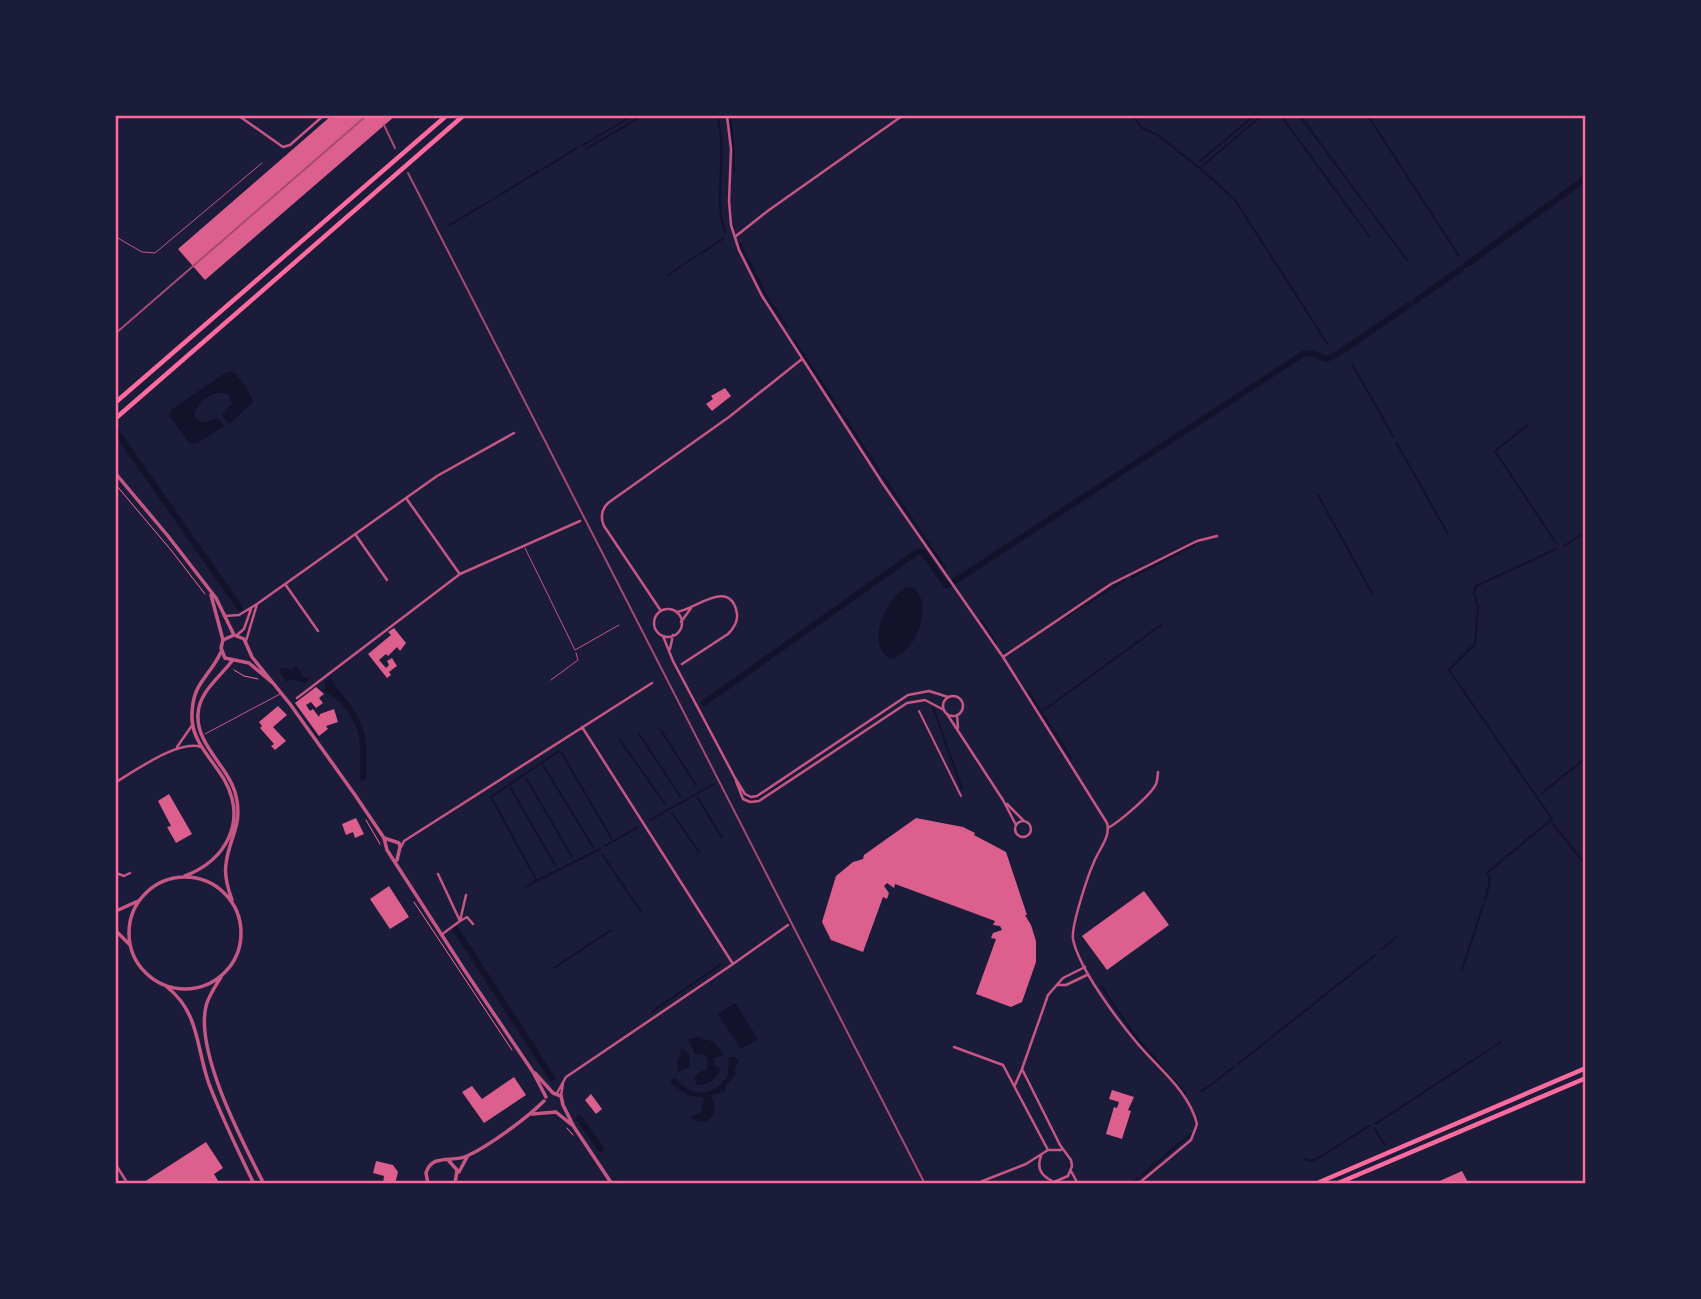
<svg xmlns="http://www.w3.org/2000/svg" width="1701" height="1299" font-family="'Zilla Slab',serif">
<rect width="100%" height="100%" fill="#1b1b3a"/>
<path fill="#12122b" d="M231 371C240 377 251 392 253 402L229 424 222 415 232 404 228 394C214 389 201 400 195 411V417L202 423 218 418 224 426 196 444 190 443 169 416 171 410 225 373Z
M906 587 914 588C934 606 916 653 891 659 864 646 886 598 906 587Z
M296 666 302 674 300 676 310 679 305 683 291 679 287 682 279 671 283 668 292 669 293 673V669Z
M330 678 347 701 343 704 323 690 326 688 325 682Z
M735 1003 758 1039 741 1049 718 1014Z
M697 1037 714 1042 724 1055 715 1058V1066L721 1068C717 1079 709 1085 697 1085L694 1078 698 1073 707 1069 708 1060 705 1055 695 1054 688 1039Z
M682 1048 690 1055 689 1067 678 1072 677 1063Z
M729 1057H735L739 1061 734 1070 736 1074 726 1085 725 1091 710 1096 714 1101 715 1113 706 1122H698L690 1117 701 1112 704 1098 688 1095 671 1084V1080L676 1078C688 1097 714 1099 728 1075Z"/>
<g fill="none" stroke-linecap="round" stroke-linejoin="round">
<path stroke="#12122b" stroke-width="2" d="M717 116C729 156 712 196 725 232
M730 116 734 152V172
M1133 116 1142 128 1158 135 1202 170 1235 200 1327 343
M1281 116 1370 237
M1300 116 1407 260
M1368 116 1459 256
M583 145 632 116
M586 149 642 116
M1200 161 1254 116
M1202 166 1261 116
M543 169 577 148
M495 198 539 171
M448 226 492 200
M733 226 734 228
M740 244 767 297 787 327
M700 254 724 238
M668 275 696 256
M794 340 880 472
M1352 364 1393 436
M1528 425 1495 451 1556 543
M1396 442 1448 534
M882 475 945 568
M1318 495 1372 593
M1564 546 1586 532
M1132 577 1194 545
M1062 619 1125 580
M981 620 996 643
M1028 691 1071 758
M933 707 962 789
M1044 710 1161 625
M660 729 696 785
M639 734 680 796
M620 740 665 804
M561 752 612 839
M543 765 593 847
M526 778 572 857
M510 787 555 865
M1541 794 1586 758
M698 798 722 838
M672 813 699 852
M650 820 714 784
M1553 824 1586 865
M605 846 638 827
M602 854 641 912
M537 881 491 797 559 751
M525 887 600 849
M1485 901 1490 880 1487 873 1552 819 1449 670 1475 644 1478 609 1474 591 1476 586 1556 549
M1381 950 1396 937
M554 968 611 930
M1462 970 1483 906
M1101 986 1133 1033 1185 1094
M653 1011 720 965
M1238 1064 1375 955
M1201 1092 1234 1067
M1375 1124 1501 1042
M1374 1128 1385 1145
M1305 1159 1310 1161 1317 1159 1369 1126
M1142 1175 1191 1134
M1135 1181 1137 1179
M1131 1184 1132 1183"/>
<path stroke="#12122b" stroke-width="6" d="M1466 265 1586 178
M1415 301 1461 269
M1339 353 1409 305
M116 431 240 608
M955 581 1303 354 1312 353 1326 359 1336 355
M345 703C366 728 364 748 363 778
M704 703 917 552H923L946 585 950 584
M455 928 552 1078
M579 1118 601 1149"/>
</g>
<path fill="#dd5f8e" d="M331 116H395L205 280 178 249Z
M725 388 731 396 712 411 706 404 713 399 711 396Z
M394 628 406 643 400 651 397 647 388 656 386 654 379 660 386 668 389 665 387 661 392 658 397 666 389 672 391 675 387 678 368 654 391 635 388 632Z
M316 687 324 694 319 698 323 703 316 708 311 702 306 705 310 711 313 709 319 717 320 714 334 709 338 722 326 726 328 729 319 736 295 703Z
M278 706 287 715 273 727 286 741 275 750 271 746 274 744 260 728 262 726 259 722Z
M169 794 192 834 176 843 167 827 171 826 158 801Z
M356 818 364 834 355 838 353 832 346 835 342 824Z
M916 818 963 827 975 833 974 835 1006 852 1027 915H1025L1031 925 1036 941V962L1022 1002 1011 1007 976 994 996 939 991 938 993 933 1002 930 1000 926 993 925 995 921 895 884 894 888 887 883 884 886 889 893 887 899 883 897 863 952 831 940 822 922 836 876 853 862 863 859 864 855Z
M389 886 409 917 390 929 370 899Z
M1144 891 1169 925 1107 970 1082 936Z
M514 1077 526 1095 484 1123 462 1092 472 1086 482 1099Z
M1112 1090 1134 1097 1128 1110 1131 1111 1122 1139 1106 1134 1114 1107 1117 1108 1119 1102 1109 1099Z
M591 1094 602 1109 596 1114 585 1100Z
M206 1142 223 1168 214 1174 220 1184H141Z
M376 1161 393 1165 398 1172 395 1184H383L384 1176 373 1173Z
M1462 1171 1469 1184H1433Z"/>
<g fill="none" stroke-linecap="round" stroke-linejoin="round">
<path stroke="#ff6b9d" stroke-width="1" d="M116 485 171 550 205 594
M234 670 244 676 258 679
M366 820 380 844
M414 902 512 1050
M567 1128 573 1135"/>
<path stroke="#c65784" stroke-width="1" d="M116 237 142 252 155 253 262 163
M525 548 575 650 619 625
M551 680 578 660 576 653
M205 734 280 694"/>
<path stroke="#c65784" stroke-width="2" d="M919 711 961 796"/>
<path stroke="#c65784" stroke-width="2.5" d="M239 116 283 147 290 145 323 116
M727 116 731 149 729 201 731 225 739 250 762 296 883 484 1003 657 1107 823C1111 837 1099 849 1094 862 1088 875 1071 926 1073 939 1079 969 1117 1019 1137 1043 1158 1068 1189 1091 1197 1124L1191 1140 1138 1184
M736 236 769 210 902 116
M406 498 437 476 514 433
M355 534 387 580
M285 584 318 631
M654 623a14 14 0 1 1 28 0a14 14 0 1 1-28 0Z
M661 611 604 526C600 517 601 510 608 503L729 417 802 359
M676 612C693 611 731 576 737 614 738 622 734 628 728 634L682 664
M224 616 239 615 257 604 406 498 459 573
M681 622 691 608
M237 635 244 629 251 609
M663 636 673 661 735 778 745 794 751 797 757 796 908 695 929 691 948 697
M246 641 257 604
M670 649 673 635
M1003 657 1111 584 1197 541 1217 536
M943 706a10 10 0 1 1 20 0a10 10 0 1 1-20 0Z
M297 698 460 574 580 521
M947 714 1003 800 1016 825
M957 715 958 728
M177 747 193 724
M736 781 743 799 750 802 759 801 907 703 925 700 944 710
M116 782C135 771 179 739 201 747
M1007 804 1024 821
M1015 829a8 8 0 1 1 16 0a8 8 0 1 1-16 0Z
M1108 828C1119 822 1151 795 1156 784 1157 783 1158 773 1158 772
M401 847 404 841 652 683
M116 873 124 876 130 873
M438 874 460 921 441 935
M460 921 466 895
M460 921 467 917 473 924
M733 964 788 925
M1058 985H1066L1087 975
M954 1047 1003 1065 1048 1150
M1022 1069 1048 995 1063 978 1085 967
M1015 1085 1022 1069 1060 1145 1071 1160 1072 1166 1068 1176 1054 1182
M557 1093 566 1077 733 964 582 727
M561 1096 563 1083
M1041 1156C1035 1172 1045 1178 1058 1184
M116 1165 128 1184
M1071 1171 1078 1184
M975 1184 1026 1164 1048 1150H1061"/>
<path stroke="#c65784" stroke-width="3.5" d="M116 474 168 536 216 598 234 635
M211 595 223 640
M232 661C219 678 199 692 198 714 196 746 229 766 236 796 243 826 229 837 226 864 224 876 228 889 232 900
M274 684 249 663 225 658 221 648 223 640 234 635 244 639 252 657 290 704 355 795 384 838 387 850 465 971 533 1072 546 1097
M384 838 399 843 400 847 397 860
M185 876C226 860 247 822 225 781 213 760 194 744 192 720 191 682 208 680 221 652
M129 933a56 56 0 1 1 112 0a56 56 0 1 1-112 0Z
M116 911 138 901
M116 931 129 944
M221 977C215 987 209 995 206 1006 195 1052 242 1141 264 1184
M167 987C200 1013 196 1048 209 1084 222 1118 238 1151 254 1184
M535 1073 553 1093 561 1096 563 1105 574 1127 612 1184
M532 1114 556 1112 572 1125
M449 1161 457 1170 455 1184
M459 1172 467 1157
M428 1184 426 1173C432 1153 452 1163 467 1156 489 1146 527 1118 544 1101"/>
<path stroke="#ff6b9d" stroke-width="4.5" d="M1315 1184 1586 1068
M1336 1184 1586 1078"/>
<path stroke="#ff6b9d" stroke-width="4.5" d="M116 402 446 116
M116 418 463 116"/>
<path stroke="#a44b75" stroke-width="2" d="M384 125 395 148
M408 173 925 1184
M116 333 366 116"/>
</g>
<rect width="1701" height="1299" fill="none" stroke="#1b1b3a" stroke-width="234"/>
<rect x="117" y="117" width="1467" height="1065" fill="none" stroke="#ff6b9d" stroke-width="2.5"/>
</svg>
